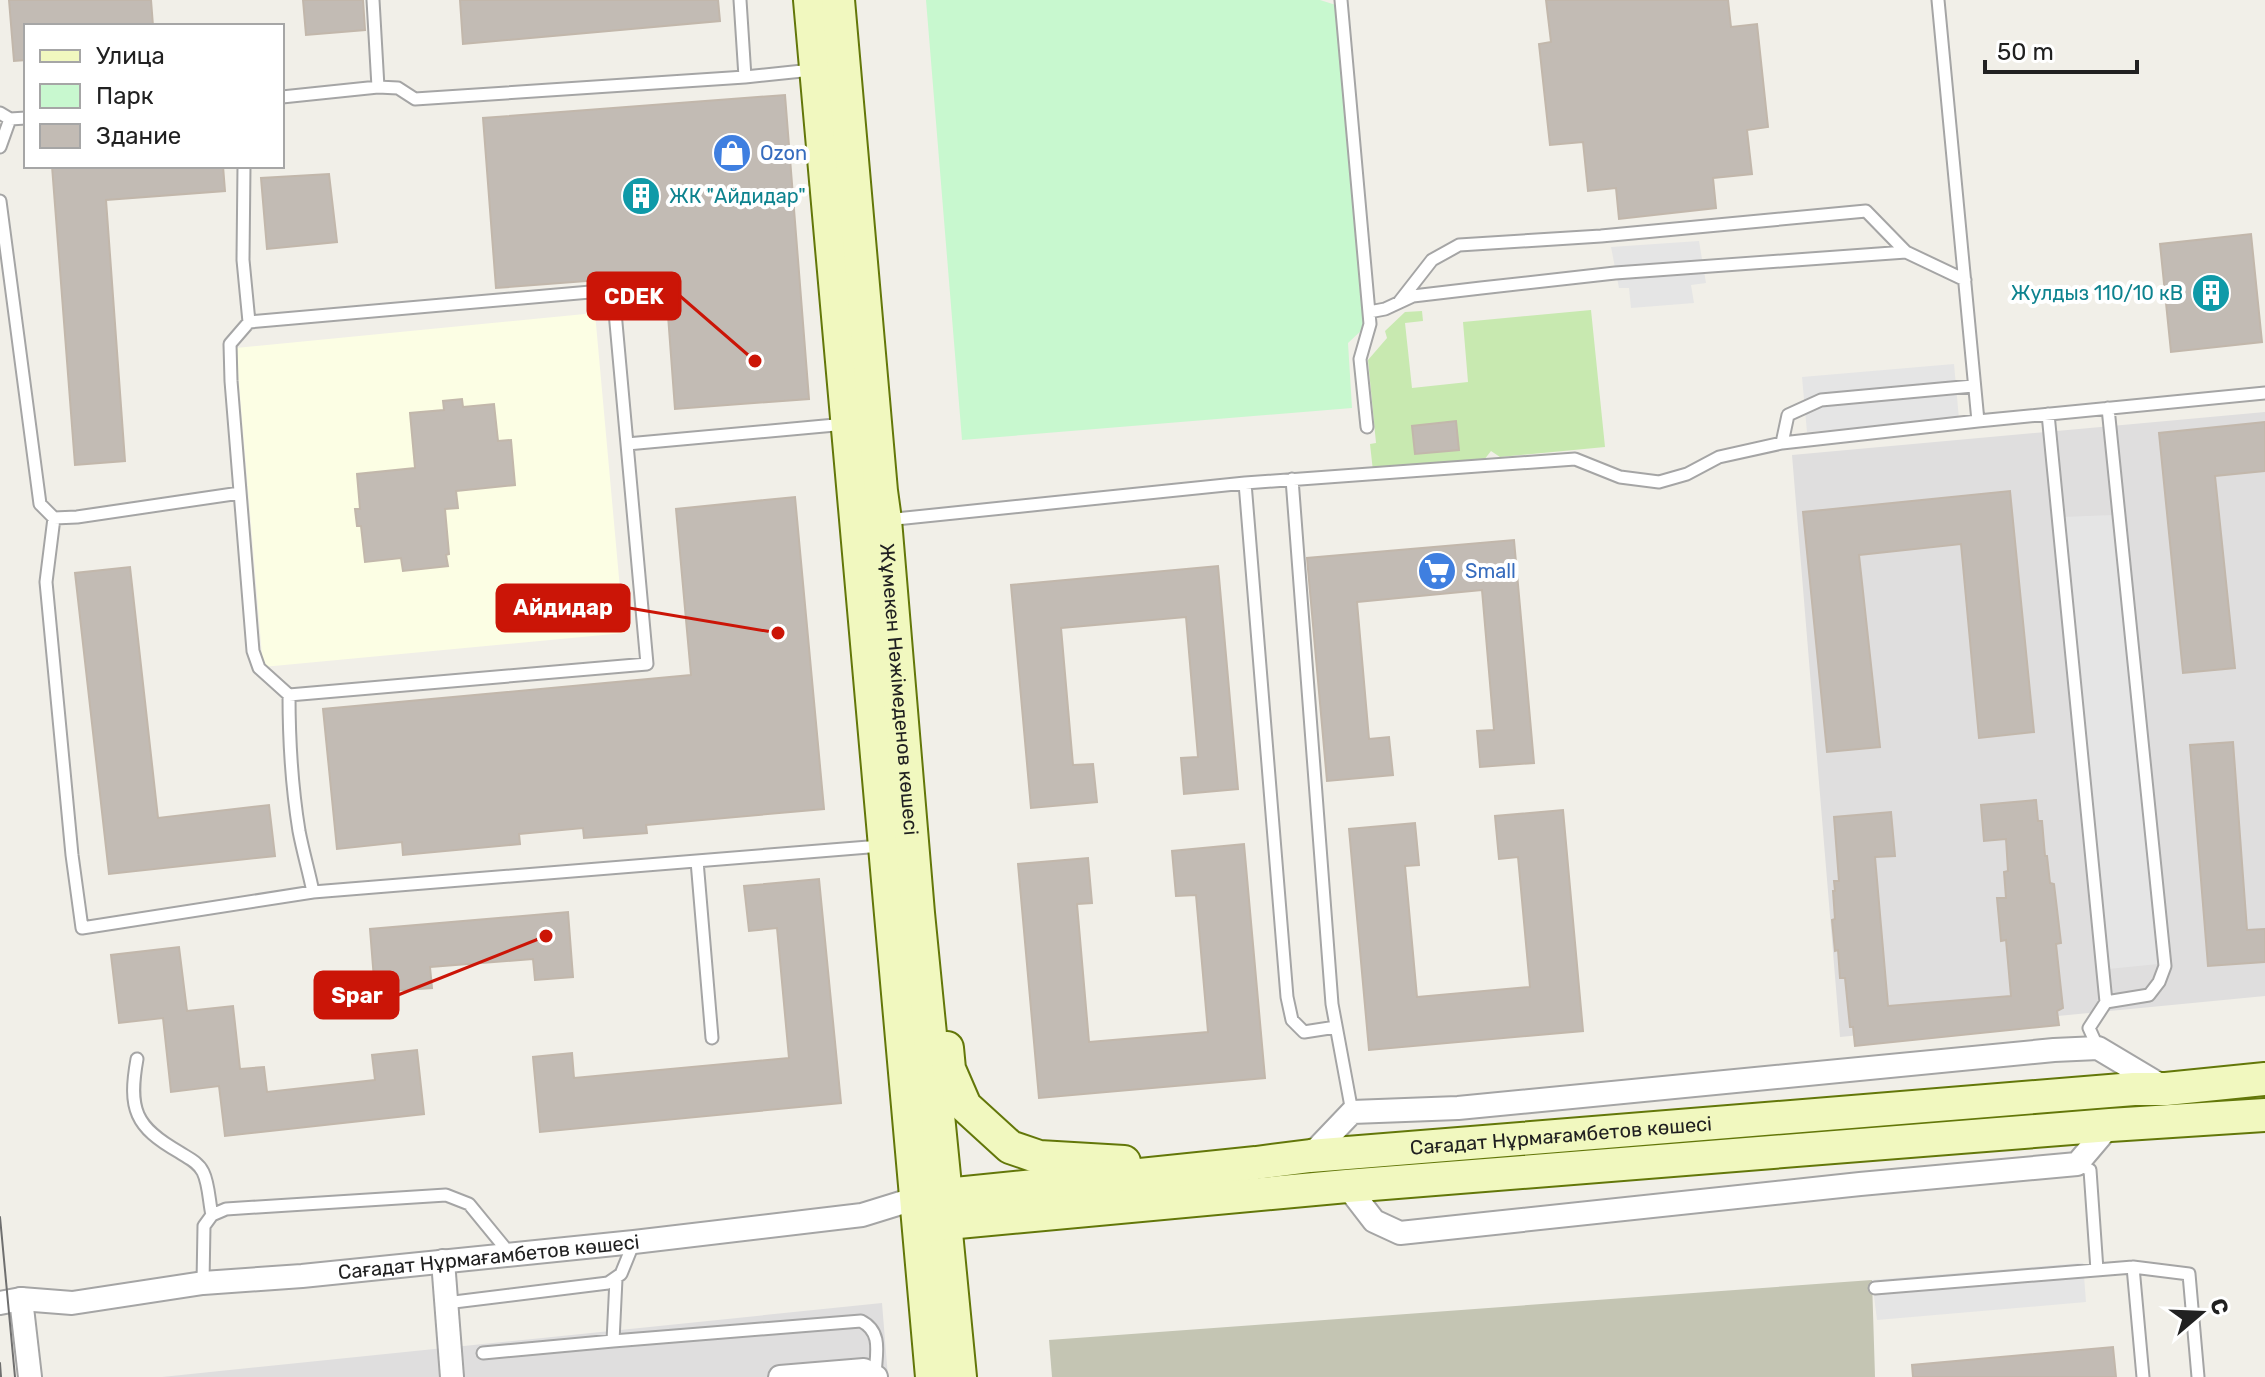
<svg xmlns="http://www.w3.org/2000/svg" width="2265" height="1377" font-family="Rubik,sans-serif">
<rect width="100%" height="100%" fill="#f1efe8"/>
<path fill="#dfdede" d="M2265 412V996L1840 1037 1792 455Z
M882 1303 888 1377H162Z"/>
<path fill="#fcfee4" d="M595 313 624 633 263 667 236 348Z"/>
<path fill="#c4c5b3" d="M1872 1280 1875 1377H1052L1049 1340Z"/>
<path fill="#c8e9b0" d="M1591 310 1605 447 1500 457 1491 451 1484 460 1373 471 1370 444 1376 443 1368 360 1387 338 1385 331 1405 312 1422 311 1423 321 1405 323 1412 388 1468 382 1463 322Z"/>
<path fill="#c8f8cf" d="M926 0H1320L1339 6 1364 328 1348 343 1352 408 962 440Z"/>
<path fill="#e5e5e5" d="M1699 241 1706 283 1691 285 1694 303 1631 308 1629 288H1619L1611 247Z
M1954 364 1959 419 1807 432 1802 377Z
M2113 515 2158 964 2108 969 2062 517Z
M2083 1263 2086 1302 1877 1320 1872 1280Z"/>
<path fill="#c2bbb4" stroke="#c2b7ab" stroke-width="2" d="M9 0H151L153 26H26V60L14 61Z
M303 0H363L365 30 306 35Z
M460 0H718L720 21 463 44Z
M1546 0H1728L1731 27 1757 24 1768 127 1747 130 1752 174 1713 178 1716 208 1619 219 1616 188 1588 191 1583 142 1550 145 1539 44 1551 42Z
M785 95 809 399 675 409 665 275 496 288 483 118Z
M52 166H223L225 191 106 200 125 461 75 465Z
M329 174 337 242 267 249 261 178Z
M2251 234 2262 342 2171 352 2160 244Z
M462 399 463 407 494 404 498 441 511 440 515 485 456 491 458 508 445 509 449 554 446 555 448 566 403 571 401 558 365 562 361 526H357L355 509H360L357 474 415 468 410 413 444 410 443 401Z
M1456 421 1459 450 1415 454 1412 426Z
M2265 422V471L2215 476 2235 668 2183 673 2159 433Z
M2010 491 2034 732 1979 738 1961 544 1859 555 1880 747 1827 752 1803 512Z
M795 497 824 809 646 825 647 833 584 838 583 828 519 834 520 844 403 855 402 842 337 849 323 709 691 675 676 509Z
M1514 540 1534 763 1480 767 1477 731 1494 730 1482 590 1357 602 1369 739 1389 737 1393 775 1327 781 1307 558Z
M1218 566 1238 789 1184 794 1181 758 1198 757 1186 617 1061 628 1073 765 1093 764 1097 802 1031 808 1011 585Z
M130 567 158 818 269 805 275 856 109 874 75 573Z
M2233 742 2247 930 2265 929V962L2208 966 2190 745Z
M2036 800 2038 821H2042L2045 856H2047L2050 883 2054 884 2061 943 2056 944 2063 1008 2057 1011 2059 1025 1855 1046 1853 1027H1850L1845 978H1840L1838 950 1835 951 1832 920 1835 919 1833 891H1835L1834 881H1839L1834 817 1891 812 1895 856 1875 857 1888 1006 2011 996 2006 940 2001 941 1997 898H2006L2004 872 2008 871 2006 839 1984 841 1981 805Z
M1563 810 1583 1031 1369 1050 1349 829 1415 823 1419 865 1405 866 1417 997 1530 987 1518 857 1499 859 1495 816Z
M1244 844 1265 1078 1039 1098 1018 864 1088 858 1092 903 1077 904 1089 1042 1208 1032 1196 895 1176 896 1172 851Z
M819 879 841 1103 540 1132 533 1057 572 1053 574 1078 789 1058 777 928 749 931 744 886Z
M568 912 573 977 535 980 533 959 430 967 432 988 375 992 370 929Z
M179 947 187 1011 233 1006 240 1069 264 1067 267 1092 375 1080 372 1055 417 1050 424 1114 225 1136 219 1086 171 1092 163 1018 119 1023 111 955Z
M2113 1347 2116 1377H1913L1912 1365Z"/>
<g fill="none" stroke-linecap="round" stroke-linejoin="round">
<defs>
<path id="lane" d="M373 0 378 87 398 88 415 99 745 77 812 70
M740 0 745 77
M1341 0 1370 324 1360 359 1367 427
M1938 0 1978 421
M282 97 378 87
M0 113 10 119 26 118
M0 147 10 119
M244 166 243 260 249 322
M0 201 40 504 54 518 77 517 240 493
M1400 301 1432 260 1459 245 1601 236 1866 211 1906 252
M1369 312 1385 309 1413 296 1481 288 1615 273 1906 252 1965 280
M2048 414 2106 1002
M1782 443 1788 415 1821 400 1973 386
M627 444 647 664 289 695 259 668 253 651 231 381 230 344 249 322 613 290 627 444 846 424
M1292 479 1332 1004 1352 1112
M1245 483 1287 997 1292 1020 1304 1032 1336 1027
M54 518 46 582 72 855 82 928 313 892 881 846
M886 520 1245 483 1575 459 1620 477 1659 482 1687 474 1719 457 1782 443 1978 421 2265 393
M289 695C289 739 292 788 299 831 303 852 309 872 313 892
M697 861 712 1038
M2098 1048 2089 1028 2106 1002 2149 995 2159 982 2165 966 2108 408
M137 1059C128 1109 135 1127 179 1152 188 1158 198 1162 203 1172 209 1184 209 1202 212 1215
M2077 1164 2090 1170 2097 1270
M2133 1267 2143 1377
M616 1279 613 1341 861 1321C883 1332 876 1354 875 1375
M203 1283 204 1226 212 1215 226 1209 446 1195 469 1204 510 1254
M1875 1288 2133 1267 2189 1274 2198 1377
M446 1303 608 1283 621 1274 634 1242
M483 1353 613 1341"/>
<g id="street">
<path d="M1310 1156 1352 1112 1458 1108 2054 1050 2098 1048 2165 1088"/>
<path d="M1347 1186 1374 1221 1400 1233 1860 1184 2077 1164 2110 1125"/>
<path d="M443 1261 452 1377"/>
<path d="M21 1299 30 1377"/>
<path id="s1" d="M0 1303 21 1299 72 1303 203 1283 302 1276 634 1242 862 1215 917 1198"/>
<path d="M780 1377 864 1370 876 1377"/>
</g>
<g id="secondary">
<path d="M810 0 932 1377"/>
<path id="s2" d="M838 0 881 491 885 520 918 913 946 1196 945 1222 960 1377"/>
<path d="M947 1048 949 1069 965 1106 1010 1147 1039 1157 1124 1162"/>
<path id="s3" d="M926 1197 1256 1163 1310 1156 2134 1089H2166L2265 1079"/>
<path d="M926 1225 1347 1186 2110 1125 2265 1115"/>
</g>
</defs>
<use href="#lane" stroke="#a5a5a5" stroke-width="15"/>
<use href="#street" stroke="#a5a5a5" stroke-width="26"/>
<use href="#secondary" stroke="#637709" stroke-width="36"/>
<use href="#lane" stroke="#fff" stroke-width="11"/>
<use href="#street" stroke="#fff" stroke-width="22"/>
<use href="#secondary" stroke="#f1f8bf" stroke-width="32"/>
<path stroke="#6f6f6f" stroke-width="2" d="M0 1217 15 1377
M0 1363 1 1377"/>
</g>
<defs>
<symbol id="shop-disc" viewBox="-11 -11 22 22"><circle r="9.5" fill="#3f7fe0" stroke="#fff"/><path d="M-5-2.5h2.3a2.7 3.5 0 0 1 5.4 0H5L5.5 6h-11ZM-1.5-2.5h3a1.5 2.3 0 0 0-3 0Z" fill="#fff"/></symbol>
<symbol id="building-disc" viewBox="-11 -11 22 22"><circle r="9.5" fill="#0f9aa8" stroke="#fff"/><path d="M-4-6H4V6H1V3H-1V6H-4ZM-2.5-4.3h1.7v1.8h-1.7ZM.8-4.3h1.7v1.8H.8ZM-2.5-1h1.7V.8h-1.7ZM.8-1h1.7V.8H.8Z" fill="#fff"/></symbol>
<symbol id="supermarket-disc" viewBox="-11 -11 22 22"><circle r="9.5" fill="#3f7fe0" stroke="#fff"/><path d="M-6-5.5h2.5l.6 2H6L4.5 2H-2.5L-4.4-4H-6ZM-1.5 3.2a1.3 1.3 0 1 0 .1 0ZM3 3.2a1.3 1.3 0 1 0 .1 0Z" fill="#fff"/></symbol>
</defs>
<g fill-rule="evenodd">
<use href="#shop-disc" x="710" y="131" width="44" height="44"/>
<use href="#building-disc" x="619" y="174" width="44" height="44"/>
<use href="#building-disc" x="2189" y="271" width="44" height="44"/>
<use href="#supermarket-disc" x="1415" y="549" width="44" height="44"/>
</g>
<g text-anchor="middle" stroke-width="8" stroke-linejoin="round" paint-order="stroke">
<g font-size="20" fill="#366cbe" stroke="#fff" text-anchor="start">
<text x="760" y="160">Ozon</text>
<text x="1465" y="578">Small</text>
</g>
<g font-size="20" fill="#0d838f" stroke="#fff" text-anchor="start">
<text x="669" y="203">ЖК "Айдидар"</text>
<text x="2183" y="300" text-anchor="end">Жулдыз 110/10 кВ</text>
</g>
<g font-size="20" fill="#212121" stroke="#fff">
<text dy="7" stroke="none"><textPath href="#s2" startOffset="692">Жұмекен Нәжімеденов көшесі</textPath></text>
<text dy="7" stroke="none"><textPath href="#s3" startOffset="638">Сағадат Нұрмағамбетов көшесі</textPath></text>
<text dy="7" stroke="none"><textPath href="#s1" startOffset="492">Сағадат Нұрмағамбетов көшесі</textPath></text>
</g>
</g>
<path fill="none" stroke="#cb1507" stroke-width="3" d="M755 361L680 296M778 633L629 608M546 936L398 995"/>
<g fill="#cb1507" stroke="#fff" stroke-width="3">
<circle cx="755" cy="361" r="8"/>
<circle cx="778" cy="633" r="8"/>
<circle cx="546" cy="936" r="8"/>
</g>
<g fill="#cb1507" stroke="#cb1507" stroke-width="3">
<rect x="588" y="273" width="92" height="46" rx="8"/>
<rect x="497" y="585" width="132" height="46" rx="8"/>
<rect x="315" y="972" width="83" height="46" rx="8"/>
</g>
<g font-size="22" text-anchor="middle" font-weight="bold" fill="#fff">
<text x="634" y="304">CDEK</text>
<text x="563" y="615">Айдидар</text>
<text x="357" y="1003">Spar</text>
</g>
<rect x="24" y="24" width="260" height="144" fill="#ffffff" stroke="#a6a6a6" stroke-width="2"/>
<rect x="40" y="50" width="40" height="12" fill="#f1f8bf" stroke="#a6a6a6" stroke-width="2"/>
<text x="96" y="64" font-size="24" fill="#212121">Улица</text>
<rect x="40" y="84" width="40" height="24" fill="#c8f8cf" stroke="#a6a6a6" stroke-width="2"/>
<text x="96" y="104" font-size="24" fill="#212121">Парк</text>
<rect x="40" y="124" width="40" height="24" fill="#c2bbb4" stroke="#a6a6a6" stroke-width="2"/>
<text x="96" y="144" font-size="24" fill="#212121">Здание</text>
<g transform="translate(2201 1313) rotate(71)" stroke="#ffffff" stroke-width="6" paint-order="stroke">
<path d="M0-6L14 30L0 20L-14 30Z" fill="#212121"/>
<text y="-12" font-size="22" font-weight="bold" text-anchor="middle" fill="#212121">С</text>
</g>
<path d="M1985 60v12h152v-12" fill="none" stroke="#212121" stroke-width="4"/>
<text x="1997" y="60" font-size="24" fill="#212121" stroke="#ffffff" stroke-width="6" paint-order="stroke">50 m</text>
</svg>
